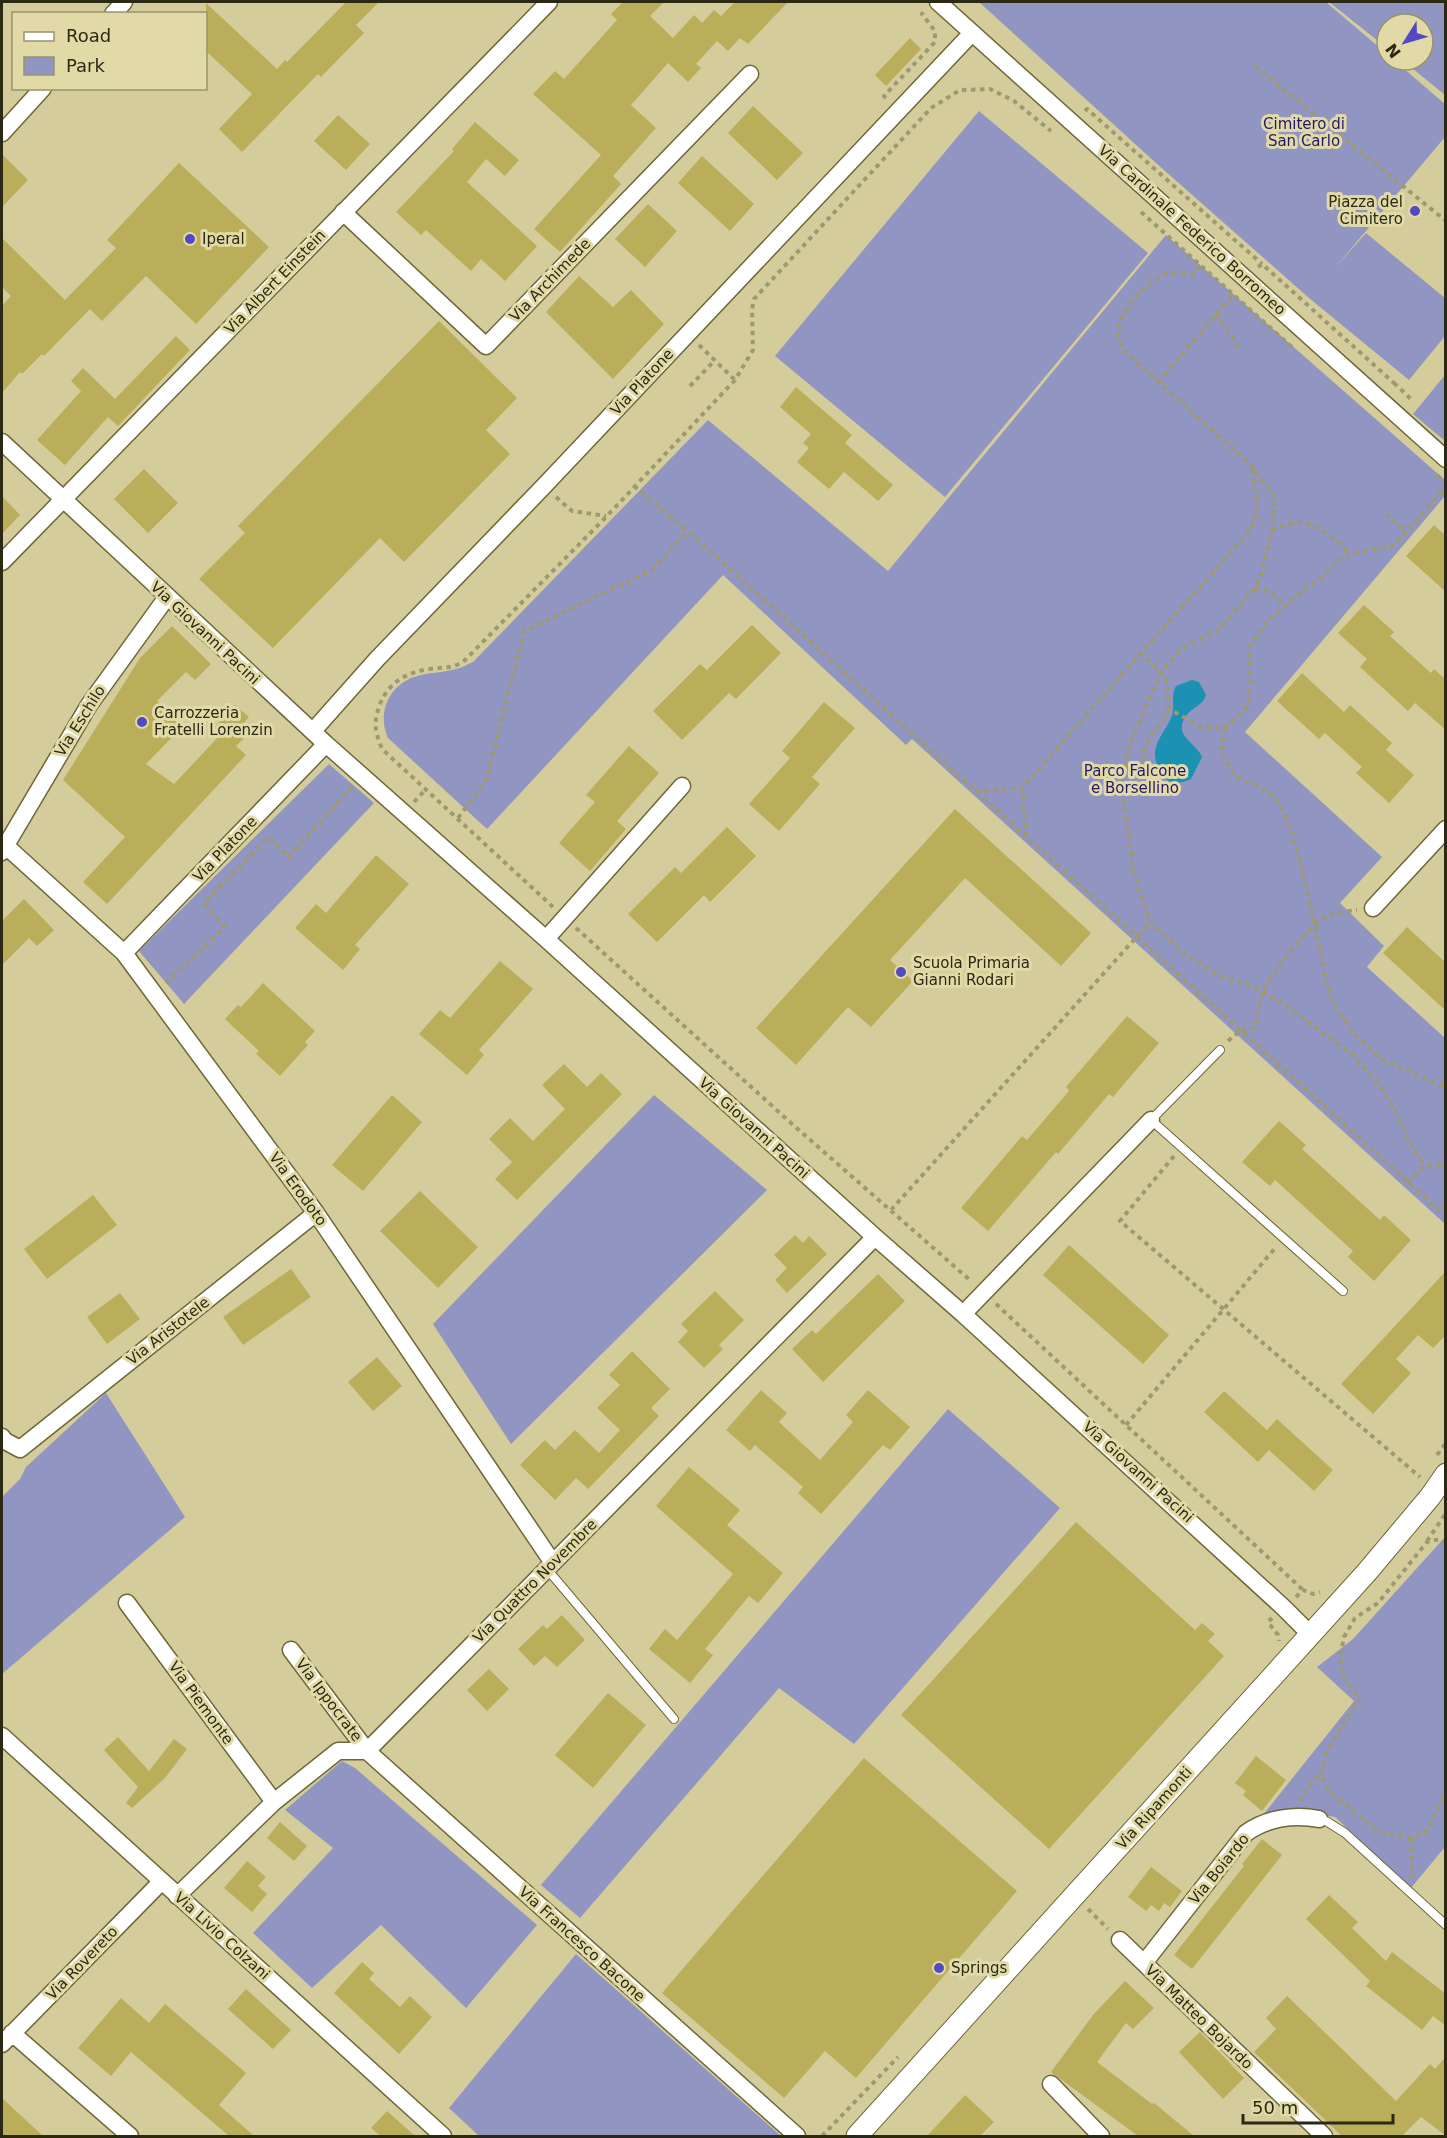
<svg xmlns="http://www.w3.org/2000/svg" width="1447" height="2138" font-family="'DejaVu Sans',sans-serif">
<rect width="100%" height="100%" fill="#d4cd9b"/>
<path fill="#9195c1" d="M979 2H1326L1387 54V60H1394L1446 105 1445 137 1334 269 1366 233 1445 298V336L1409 380 1309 298 1156 163Z
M1329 2H1445V95L1402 60H1423V24H1387V48Z
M979 111 1148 253 945 497 775 356Z
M1166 235 1445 480V496L1245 732 1382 857 1340 903 1384 946 1367 967 1445 1038V1224L912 739 906 745 723 575 487 829 388 738C377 714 388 686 414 677 428 672 442 673 456 669 462 668 468 664 473 662L708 420 888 571Z
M1445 375V441L1413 414Z
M329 764 374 803 184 1004 139 951Z
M654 1095 767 1190 511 1444 433 1324Z
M106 1393 185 1517 2 1674V1497L20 1479 26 1467Z
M948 1409 1060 1508 854 1744 779 1688 580 1918 541 1885Z
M1445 1537V1847L1411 1888 1335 1817 1304 1812 1266 1817 1263 1815 1354 1701 1317 1667 1353 1639Z
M342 1761 355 1768 537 1925 466 2008 381 1925 312 1988 253 1933 333 1848 285 1810Z
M576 1954 781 2136H479L449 2108Z"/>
<path fill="#1b92b1" d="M1192 680 1199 682 1206 695C1203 706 1192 707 1186 716 1172 736 1197 743 1202 757L1191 779C1186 781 1179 784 1173 783 1162 779 1154 763 1155 752 1157 738 1166 730 1171 718 1176 707 1170 696 1176 686Z"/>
<path fill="#baae5a" d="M346 2H379L356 25 364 33 321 77 318 74 242 152 219 129 252 94 206 51V3L277 69 285 60 287 62Z
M623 2H664L650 16 673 38 694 15 702 23 714 10 721 16 735 2H788L748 44 740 38 728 51 717 41 696 64 701 68 688 82 668 63 631 105 656 128 613 176 621 184 560 252 534 229 601 155 533 94 555 71 564 79 617 20 611 14Z
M910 38 921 49 886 86 875 75Z
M753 106 803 153 777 180 728 133Z
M338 115 370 144 346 170 314 141Z
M475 122 519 160 505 176 486 159 467 182 537 246 505 281 481 259 471 271 426 230 421 235 396 212 454 151 452 149Z
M2 154 28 180 2 207Z
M702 156 754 204 730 231 678 183Z
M179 163 269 247 196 324 146 276 102 321 90 309 44 356 42 354 22 374 20 372 2 393V306L11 296 2 287V238L65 300 116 248 107 240Z
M648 204 677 231 645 267 615 239Z
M579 276 613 307 631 290 664 324 613 379 546 312Z
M439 321 517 398 486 430 510 454 404 562 380 538 273 648 199 579 245 533 238 526Z
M176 336 190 350 118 426 108 417 65 465 37 440 81 391 71 381 83 368 115 399Z
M796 387 852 435 845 443 893 485 878 501 844 472 829 489 797 462 809 448 803 443 811 434 780 407Z
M144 469 178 503 148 533 114 499Z
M2 496 20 515 2 534Z
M1434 525 1446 536V592L1406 556Z
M1364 605 1394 632 1390 636 1431 673 1434 669 1446 680V730L1415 703 1408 711 1360 667 1367 659 1338 633Z
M752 625 781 653 736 699 729 693 682 740 653 711 700 664 707 670Z
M172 626 211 664 195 680 186 672 157 701 184 725 146 764 174 784 221 734 214 728 235 705 249 717 243 724 251 731 236 746 246 755 107 904 83 882 125 837 63 780 140 658Z
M1302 673 1344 712 1350 705 1392 743 1386 750 1414 775 1389 803 1356 773 1362 767 1325 733 1319 739 1277 701Z
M824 702 855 728 812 777 820 784 779 831 749 804 790 758 782 751Z
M629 746 659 773 617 821 626 829 590 871 559 843 595 802 586 795Z
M955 809 1091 933 1061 966 965 878 890 960 913 981 871 1027 848 1007 796 1065 756 1028Z
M727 827 756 856 710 902 704 895 657 942 628 914 675 867 681 873Z
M376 855 409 884 355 945 360 949 343 970 295 928 316 904 326 913Z
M24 899 54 930 37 946 29 938 2 965V921Z
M1407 927 1446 963V1011L1383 953Z
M500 961 533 989 479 1050 484 1055 467 1075 419 1034 440 1010 450 1018Z
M263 983 315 1031 305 1042 308 1045 280 1076 256 1054 259 1051 225 1019 238 1005 241 1007Z
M1127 1016 1159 1043 1113 1097 1109 1094 1058 1154 1056 1152 988 1231 961 1208 1022 1136 1027 1140 1069 1091 1066 1087Z
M564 1064 587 1087 601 1073 622 1094 517 1200 495 1179 512 1162 489 1139 510 1118 533 1141 565 1109 542 1085Z
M392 1095 422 1122 363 1191 332 1165Z
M1279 1121 1306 1145 1302 1149 1380 1220 1384 1215 1411 1240 1374 1281 1348 1257 1353 1251 1275 1180 1270 1186 1242 1162Z
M420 1191 478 1247 438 1288 380 1231Z
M93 1195 117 1225 47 1279 24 1249Z
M795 1235 803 1243 809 1236 827 1254 787 1293 775 1280 787 1268 774 1255Z
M1069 1245 1169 1335 1143 1364 1043 1275Z
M291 1269 311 1297 243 1345 223 1317Z
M1446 1271V1335L1433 1348 1418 1335 1396 1359 1411 1373 1373 1414 1341 1384Z
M878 1274 905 1301 823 1382 792 1349 812 1330 816 1334Z
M715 1291 744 1320 719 1345 723 1349 704 1368 678 1342 688 1331 681 1324Z
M120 1293 140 1319 107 1344 87 1317Z
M632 1351 670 1389 651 1408 659 1416 588 1489 576 1478 555 1500 520 1465 545 1440 555 1450 575 1430 599 1453 620 1430 597 1408 620 1385 609 1375Z
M377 1357 402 1386 373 1411 348 1382Z
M761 1390 787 1413 779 1422 820 1460 853 1422 846 1415 868 1390 910 1427 890 1450 883 1445 821 1514 798 1493 803 1487 755 1445 750 1451 726 1430Z
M1224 1391 1267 1430 1277 1419 1333 1470 1314 1491 1269 1450 1258 1462 1204 1412Z
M689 1467 740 1510 727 1525 783 1573 758 1603 749 1596 705 1649 713 1655 690 1683 649 1649 665 1629 677 1640 733 1574 656 1506Z
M1076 1522 1195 1630 1202 1623 1215 1634 1208 1641 1224 1656 1049 1849 901 1715Z
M562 1615 585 1640 557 1667 545 1656 534 1666 518 1649 543 1625 547 1629Z
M489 1669 509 1689 487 1711 467 1690Z
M608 1693 646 1725 593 1788 555 1755Z
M118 1737 149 1771 174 1739 187 1749 165 1778 132 1808 126 1803 138 1787 104 1750Z
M1256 1756 1286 1780 1262 1811 1243 1795 1246 1791 1235 1783Z
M864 1758 1017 1891 856 2078 825 2051 784 2098 662 1993Z
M280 1822 307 1846 294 1861 267 1838Z
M1262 1839 1282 1855 1192 1969 1174 1955 1244 1866 1242 1864Z
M247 1861 266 1877 258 1886 267 1894 252 1912 224 1888Z
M1151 1867 1182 1891 1170 1907 1164 1903 1159 1911 1151 1905 1146 1911 1128 1897Z
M1329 1895 1358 1922 1352 1928 1386 1961 1392 1952 1446 1994V2026L1433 2016 1422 2030 1366 1986 1370 1981 1306 1919Z
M362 1962 374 1973 369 1979 400 2007 410 1996 432 2017 399 2054 334 1993Z
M1125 1981 1154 2008 1133 2029 1126 2023 1097 2062 1152 2104 1154 2103 1194 2136H1138L1051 2072 1093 2015Z
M246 1989 291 2030 273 2049 228 2009Z
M1287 1996 1396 2101 1430 2064 1435 2069 1446 2056V2136L1421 2117 1402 2136H1342L1254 2052 1276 2029 1266 2018Z
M121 1998 149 2023 165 2004 246 2073 219 2105 254 2136H229L131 2052 111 2076 78 2048Z
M1200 2032 1244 2078 1223 2099 1179 2052Z
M965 2095 994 2122 980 2136H927Z
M2 2098 43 2136H2Z
M387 2111 415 2136H381L371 2128Z"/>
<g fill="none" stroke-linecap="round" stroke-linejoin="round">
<defs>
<path id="service" d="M1220 1050 1151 1120 1343 1291
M547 1569 674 1719
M1319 1819 1326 1821 1345 1833 1446 1925"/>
<path id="minor" d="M938 2 1446 459
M113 14 124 2
M2 133 43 88
M343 212 486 346 750 74
M2 442 326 744 546 939 875 1237 963 1314 1284 1608 1309 1633
M2 562 549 2
M313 731 377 659 544 486 972 33
M6 846 124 953 316 1213 553 1563
M2 852 89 705 167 597
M1373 908 1446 829
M546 939 682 786
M124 953 326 744
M963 1314 1151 1120
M2 1437 5 1441 20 1449 316 1213
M127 1603 274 1802
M291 1650 367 1751 797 2136
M2 1736 443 2136
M177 1896 274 1802 338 1751H367L875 1237
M1120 1940 1324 2136
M1144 1963 1246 1833C1267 1818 1294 1814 1319 1819
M12 2033 130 2136
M2 2044 162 1881
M1051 2084 1101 2136"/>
<path id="tertiary" d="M857 2136 1367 1572 1430 1497 1446 1474"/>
</defs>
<use href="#service" stroke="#6e6738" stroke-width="10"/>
<use href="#minor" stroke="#6e6738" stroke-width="19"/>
<use href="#tertiary" stroke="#6e6738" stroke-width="23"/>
<path stroke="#9e9970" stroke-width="4" stroke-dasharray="4.5 4.5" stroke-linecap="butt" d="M1255 66 1446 221
M886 98 884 96 935 42V31L922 14 923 12
M1085 111 1087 109 1262 264
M1141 212 1294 349
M1200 266 1193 274C1186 273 1177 272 1170 273 1150 275 1118 313 1118 333 1118 339 1122 345 1124 351L1251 465 1275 498 1272 531 1260 578 1255 588 1219 629 1183 648 1161 672 1130 743 1122 783 1133 870 1150 922 1185 954 1218 975 1254 987 1281 1002 1353 1055 1383 1090 1394 1108 1410 1142 1424 1166
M1258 267 1262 264 1394 383 1391 386
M1216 314 1239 347
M699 345 735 380
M1158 382 1233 295
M1394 383 1411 399
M690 386 715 360
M1437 475 1446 483
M634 486 688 531 1446 1216
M556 497 572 511 606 516
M1386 514 1406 531
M1272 531C1305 511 1326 530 1350 554
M1255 588 1271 592 1284 606
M1140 653 1161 672 1167 683 1169 706 1173 711 1201 727 1224 728 1244 711 1249 701 1251 678 1249 663 1251 644 1268 621 1307 587 1320 579 1337 561 1350 554 1395 545 1446 486
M1224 728 1221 753 1235 776 1261 787 1279 802 1292 833 1305 880 1327 984 1333 1003 1352 1031 1379 1058 1446 1088
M1168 785C1160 783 1154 779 1149 772 1131 743 1163 729 1169 707
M975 791 1022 788
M414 802 426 789
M458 818 486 781 524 631 652 570 688 531
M1025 836V819L1022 788 1251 529C1260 507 1257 492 1252 469
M553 907 382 749C375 731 373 723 380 704 389 682 407 672 430 669 444 667 454 669 465 660L607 516 735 380 753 350 752 309 754 299 931 108 960 90 990 89 1014 101 1051 131
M576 928 791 1123 971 1281
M166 983 225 927 204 903 269 837 289 857 352 787
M1228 1041 1241 1030 1255 1028C1258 1016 1259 1003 1263 992 1269 974 1312 921 1330 915 1338 912 1349 911 1357 910
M1174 1156 1120 1221 1420 1477
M1408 1183 1424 1166 1446 1165
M891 1210 1150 922
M996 1304 1303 1590
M1126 1425 1276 1247
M1437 1455 1446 1443
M1427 1541 1446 1513
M1446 1543 1440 1539 1427 1542 1378 1603 1355 1618 1344 1637 1340 1657 1344 1678 1360 1698 1327 1750 1321 1774 1324 1781 1330 1792 1379 1832 1411 1838 1427 1831 1446 1791
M1296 1597 1303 1590 1313 1594 1320 1592
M1272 1618 1268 1622 1278 1635 1279 1641
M1300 1801 1312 1781 1321 1774
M1411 1838V1877
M1088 1909 1108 1929
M822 2136 898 2057"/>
<use href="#service" stroke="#fff" stroke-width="8"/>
<use href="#minor" stroke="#fff" stroke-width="16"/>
<use href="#tertiary" stroke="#fff" stroke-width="21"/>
</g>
<g fill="#5349c0" stroke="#e1daa7" stroke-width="2">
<circle cx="1415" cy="211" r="6"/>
<circle cx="190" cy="239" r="6"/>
<circle cx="142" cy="722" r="6"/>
<circle cx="901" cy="972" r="6"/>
<circle cx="939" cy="1968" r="6"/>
</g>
<g text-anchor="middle" stroke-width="6" stroke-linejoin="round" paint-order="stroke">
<g font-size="15" fill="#25186c" stroke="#e1daa7">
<text x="1304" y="129">Cimitero di<tspan x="1304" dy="17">San Carlo</tspan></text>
<text x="1135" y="776">Parco Falcone<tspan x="1135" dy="17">e Borsellino</tspan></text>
</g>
<g font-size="15" fill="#2b2814" stroke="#e1daa7" text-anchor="start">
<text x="1403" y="207" text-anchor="end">Piazza del<tspan x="1403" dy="17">Cimitero</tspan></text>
<text x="202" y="244">Iperal</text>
<text x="154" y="718">Carrozzeria<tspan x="154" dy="17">Fratelli Lorenzin</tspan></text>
<text x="913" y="968">Scuola Primaria<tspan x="913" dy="17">Gianni Rodari</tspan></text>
<text x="951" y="1973">Springs</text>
</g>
<g font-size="15" fill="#2b2814" stroke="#e1daa7">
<text transform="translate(1192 230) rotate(42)" y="5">Via Cardinale Federico Borromeo</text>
<text transform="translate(550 280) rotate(-46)" y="5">Via Archimede</text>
<text transform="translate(275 282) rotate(-46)" y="5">Via Albert Einstein</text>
<text transform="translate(642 382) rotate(-47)" y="5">Via Platone</text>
<text transform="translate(205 633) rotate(43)" y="5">Via Giovanni Pacini</text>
<text transform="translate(80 721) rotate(-58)" y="5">Via Eschilo</text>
<text transform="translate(225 849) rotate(-46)" y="5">Via Platone</text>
<text transform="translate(754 1128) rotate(42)" y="5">Via Giovanni Pacini</text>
<text transform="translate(298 1189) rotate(54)" y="5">Via Erodoto</text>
<text transform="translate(168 1331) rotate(-38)" y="5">Via Aristotele</text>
<text transform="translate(1138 1472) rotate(42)" y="5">Via Giovanni Pacini</text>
<text transform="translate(535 1581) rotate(-45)" y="5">Via Quattro Novembre</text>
<text transform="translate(329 1700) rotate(53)" y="5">Via Ippocrate</text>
<text transform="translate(201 1703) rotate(54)" y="5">Via Piemonte</text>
<text transform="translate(1154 1808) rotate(-48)" y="5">Via Ripamonti</text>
<text transform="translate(1219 1869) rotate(-51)" y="5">Via Boiardo</text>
<text transform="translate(222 1936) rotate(42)" y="5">Via Livio Colzani</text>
<text transform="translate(582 1944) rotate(42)" y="5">Via Francesco Bacone</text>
<text transform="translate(82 1963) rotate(-46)" y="5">Via Rovereto</text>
<text transform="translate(1199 2017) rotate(44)" y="5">Via Matteo Bojardo</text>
</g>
</g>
<rect width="1447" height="2138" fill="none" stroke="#2b2814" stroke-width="6"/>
<rect x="12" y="12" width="195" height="78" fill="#e1daa7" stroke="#98936c" stroke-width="1.5"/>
<rect x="24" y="32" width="30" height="9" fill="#ffffff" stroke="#98936c" stroke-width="1.5"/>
<text x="66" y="42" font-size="18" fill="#2b2814">Road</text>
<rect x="24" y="57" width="30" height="18" fill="#9195c1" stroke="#98936c" stroke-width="1.5"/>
<text x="66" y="72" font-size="18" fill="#2b2814">Park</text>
<g transform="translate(1405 42) rotate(233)"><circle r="28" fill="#e1daa7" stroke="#98936c" stroke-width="1.5"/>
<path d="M0-4.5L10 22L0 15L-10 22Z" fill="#5349c0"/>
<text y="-9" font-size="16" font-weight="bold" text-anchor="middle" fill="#2b2814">N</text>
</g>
<path d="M1243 2114v9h150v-9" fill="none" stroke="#2b2814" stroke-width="3"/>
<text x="1252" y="2114" font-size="18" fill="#2b2814" stroke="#e1daa7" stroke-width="4.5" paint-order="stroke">50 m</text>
</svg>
